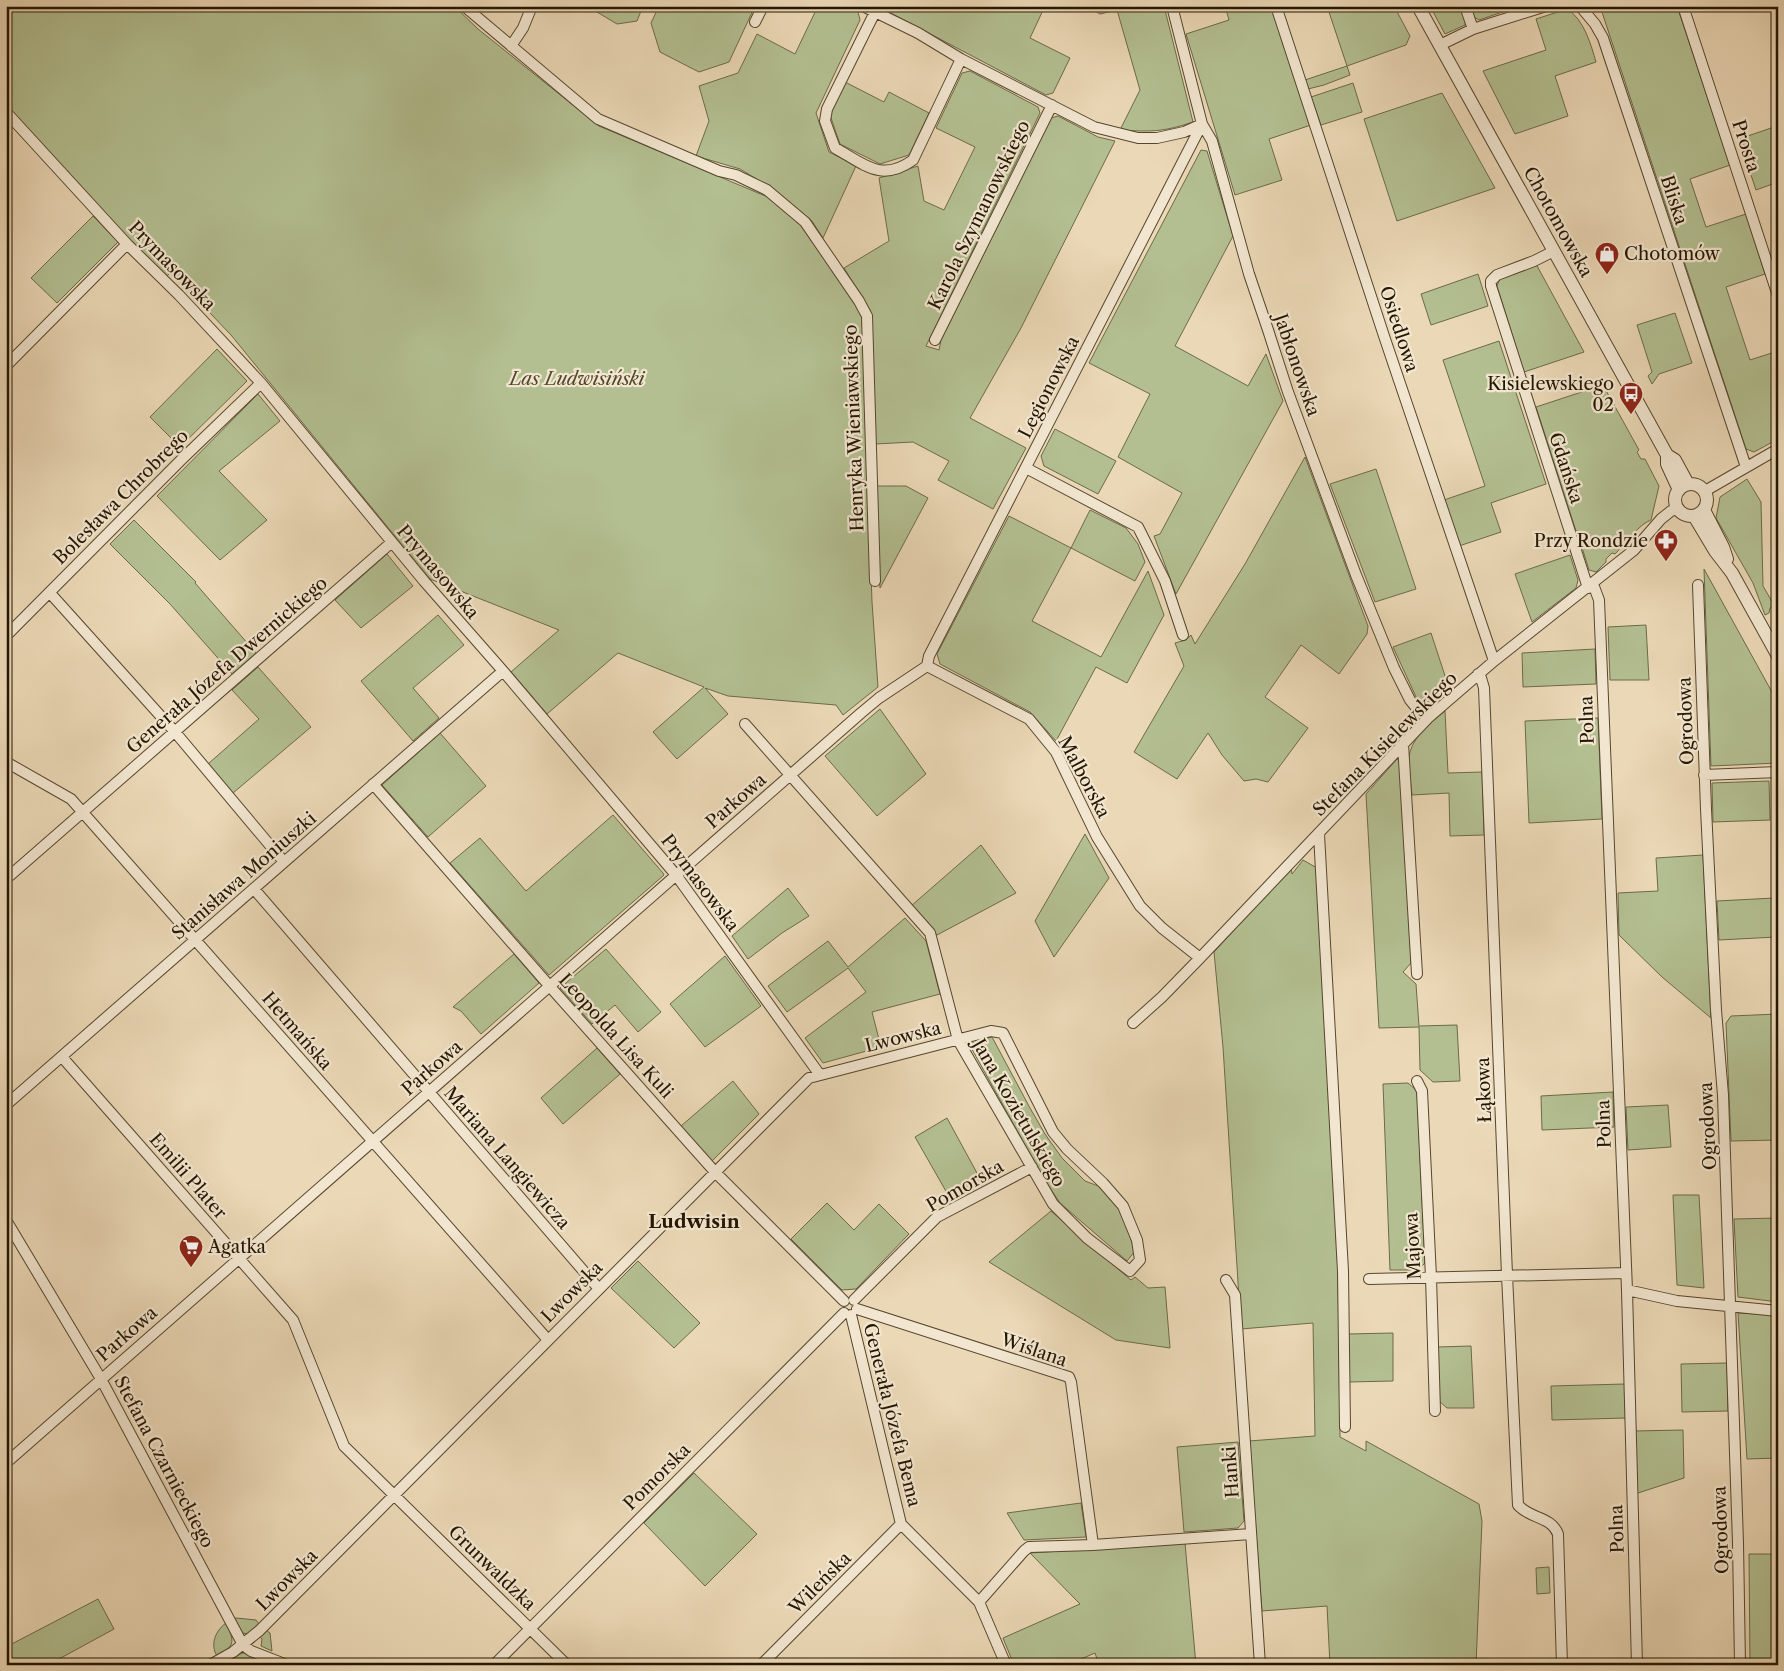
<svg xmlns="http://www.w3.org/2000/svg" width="1784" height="1671" font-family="'Libre Caslon Text',serif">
<rect width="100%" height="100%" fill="#ebd8b6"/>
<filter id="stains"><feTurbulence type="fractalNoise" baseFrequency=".004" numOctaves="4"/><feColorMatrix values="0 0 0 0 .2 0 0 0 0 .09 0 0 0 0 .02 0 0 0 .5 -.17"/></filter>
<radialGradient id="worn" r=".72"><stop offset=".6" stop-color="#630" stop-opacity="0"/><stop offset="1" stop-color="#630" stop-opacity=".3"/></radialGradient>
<path fill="#b3bf91" stroke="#6c6a49" d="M6 6H454L478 29 599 126 770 198 806 229 862 313 872 602 878 687 843 715 836 705 728 696 705 688 728 714 677 759 653 732 704 687 618 653 547 714 511 672 559 630 430 579 231 335 171 272 165 278 6 108Z
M593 6H643L637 21 617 24 592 9Z
M659 6H755L729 62 699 72 660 52 651 23Z
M818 6H847L858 12 860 20 816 113 829 152 856 166 823 238 812 221 775 190 740 169 696 156 709 121 699 86 738 73 757 34 795 54Z
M884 6H1045L1030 38 1070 58 1053 93 1046 95 885 10Z
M1086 6H1164L1193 122C1163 132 1151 132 1120 130L1140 90 1117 10 1100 14Z
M1225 6H1272L1311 125 1269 139 1282 180 1235 195 1186 34 1229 20Z
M1327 6H1394L1410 36 1406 45 1347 66 1350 75 1324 85 1308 89 1305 80 1347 66Z
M1430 6H1461L1466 20 1465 25 1445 34Z
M1470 6H1520L1479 20 1474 17Z
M1600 6H1677L1730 165 1690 179 1706 227 1746 214 1765 274 1726 287 1750 360 1778 351V439L1754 452 1746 449Z
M1567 9C1584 19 1591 45 1596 62L1555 76 1568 116 1515 134 1483 71 1546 50 1536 19Z
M970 71 1038 107 1040 113 926 346 939 350 941 340 1051 118 1058 116 1098 137 1115 141 1021 328 970 418 1026 448 993 509 938 480 949 461 913 442 875 444 870 310 844 268 889 241 879 178 918 166 924 201 944 210 975 147 936 128 962 73Z
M845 82 884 102 889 92 929 113 909 155 880 164 840 144 830 115Z
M1353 83 1362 112 1321 125 1311 97Z
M1442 93 1495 188 1397 221 1364 119Z
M1777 126 1778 182 1756 190 1739 139Z
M1201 150 1207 151 1233 236 1175 346 1248 386 1266 354 1283 401 1176 594 1154 536 1160 534 1182 493 1118 457 1150 394 1089 363Z
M93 216 118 242 57 303 31 278Z
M1536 264 1584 352 1524 372 1497 286 1500 278Z
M1478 274 1488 306 1431 325 1421 294Z
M1675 313 1692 363 1659 374 1652 384 1648 376 1652 372 1637 325Z
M1499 341 1546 484 1491 503 1501 532 1459 546 1444 500 1485 486 1443 360Z
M217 349 247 381 180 447 150 417Z
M1603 385 1639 450 1637 452 1641 459H1645L1659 486 1651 520C1638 525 1626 543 1615 554L1612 553 1606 559V562L1596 572 1589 570 1580 541 1582 539 1579 531H1576L1536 407Z
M258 394 280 421 219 471 267 520 220 560 157 496Z
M1055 429 1116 461 1098 494 1044 466 1041 456Z
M1305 457 1368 626 1367 634 1339 674 1301 645 1265 697 1308 728 1268 782 1256 779 1244 781 1222 755 1208 733 1177 779 1134 752 1184 666 1175 643 1186 640 1191 635 1195 644 1245 564Z
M1376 469 1416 589 1375 602 1330 484Z
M1747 479 1761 502 1763 586 1774 605 1770 608 1769 613 1765 615 1753 583 1716 518 1720 497Z
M875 486H906L928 498 880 588Z
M1090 510 1126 528 1138 544 1145 562 1135 581 1071 548 1032 621 1101 657 1148 571 1164 615 1127 683 1096 667 1056 741 1030 712 940 664 937 654 1009 516 1071 548Z
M134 520 196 582 195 583 256 653 232 674 170 604 110 544Z
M387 554 413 586 361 628 335 600Z
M1570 555 1578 580 1576 588 1532 622 1515 574Z
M1704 569 1778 703V763L1711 766Z
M438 615 464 645 413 688 439 718 413 741 361 681Z
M1646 625 1649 680H1610L1608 627Z
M1431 633 1449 688C1439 696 1430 708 1417 699L1393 647Z
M1595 649 1596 684 1523 687 1522 653Z
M258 667 311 727 233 793 208 764 259 719 232 690Z
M880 709 926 774 877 816 825 756Z
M1445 711 1448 773 1482 772 1484 835 1450 836 1449 793 1412 795C1411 783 1407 762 1410 752 1415 734 1432 722 1445 711Z
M1598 718 1602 819 1529 823 1525 721Z
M440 733 486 786 428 837 382 785Z
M1397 759 1402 761 1411 963 1403 972 1416 984 1419 1026 1457 1025 1460 1081 1433 1082 1420 1070 1419 1027 1379 1028 1366 794Z
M1769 781 1770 820 1713 822 1712 783Z
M613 815 663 873 664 875 549 975 450 863 480 838 526 891Z
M1085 834 1109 878 1054 957 1035 921Z
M981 845 1016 893 937 935 911 906Z
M1703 855 1711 1018 1662 977 1619 935 1618 893 1658 891 1656 858Z
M1303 860 1317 868 1338 1271 1340 1437 1366 1451V1441L1479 1504 1482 1521 1476 1665H1330L1327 1606 1262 1611 1249 1441 1315 1436 1313 1323 1241 1329 1223 1047 1214 952 1291 868 1292 874Z
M1773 867H1778V904L1774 905 1776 937 1719 940 1717 901 1774 898Z
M788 888 809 916 782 933 748 959 732 936Z
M905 918 926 941 940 994 872 1012 881 1047 823 1063 805 1038 866 992 848 968 787 1012 768 986 828 941 848 967Z
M606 949 661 1012 638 1032 615 1005 592 1024 560 988Z
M514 954 539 983 481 1034 461 1011 453 1007Z
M725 956 761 1006 705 1047 670 1004Z
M1778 1014V1140L1731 1141 1726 1023 1731 1016Z
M992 1037 1030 1108 1045 1134 1062 1158 1085 1181 1098 1186 1118 1203 1135 1251 1127 1261 1060 1203 1044 1179 969 1044Z
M597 1048 620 1074 563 1124 541 1098Z
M733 1081 759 1114 711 1162 681 1126Z
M1408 1083 1417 1091 1425 1263 1418 1270H1390L1383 1084Z
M1613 1092 1614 1127 1542 1130 1541 1096Z
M1668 1105 1671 1147 1628 1150 1626 1107Z
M947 1118 983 1184 951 1200 915 1137Z
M1673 1195H1699L1704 1288 1677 1285Z
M827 1203 854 1230 879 1204 909 1234 856 1289 842 1290 791 1239Z
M1051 1211 1131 1280 1135 1277 1148 1288 1165 1287 1170 1348 1116 1340 989 1262Z
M1778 1218V1302L1738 1297 1734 1219Z
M638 1261 700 1323 674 1348 611 1288Z
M1738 1313 1778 1315V1458L1747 1459Z
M1393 1333V1381L1349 1382 1348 1334Z
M1471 1346 1474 1408H1447L1439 1401 1437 1347Z
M1727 1363 1728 1411 1682 1412 1681 1364Z
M1625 1384 1626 1418 1552 1420 1551 1386Z
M1683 1430 1684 1478 1635 1494 1634 1431Z
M1238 1442 1244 1521 1238 1528 1184 1532 1177 1447Z
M694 1473 757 1534 705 1586 644 1523Z
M1081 1503 1086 1537 1024 1540 1007 1513Z
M1185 1543 1196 1665H1099L1095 1653 1067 1665H1014L1003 1638 1080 1604 1030 1553Z
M1749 1554H1778V1665H1750Z
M1549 1567 1550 1593 1537 1594 1536 1568Z
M98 1599 114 1629 48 1665H13L6 1651V1647Z
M236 1618 256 1620 259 1624 249 1634 242 1633 234 1619Z
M226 1623C235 1642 235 1646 217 1656 210 1645 215 1631 226 1623Z
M266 1630 270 1633 272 1651 261 1646 262 1639 260 1637Z
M242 1653H245L267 1661 265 1665H221Z"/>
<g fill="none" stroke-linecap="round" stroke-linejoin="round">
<defs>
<path id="minor" d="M464 6 598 119 719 171 736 175 767 190 805 222 859 301 867 316 875 581
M863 6 918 33 961 59 1094 127 1138 138H1157L1184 132 1202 124
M878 6 827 109 825 121 835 148C864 164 881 183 913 160L961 59
M1172 6 1202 124 1212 141 1249 274 1268 330 1288 392 1356 575 1394 668 1410 700 1418 710 1428 718
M1276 6 1384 336 1494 661
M1465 6 1473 29
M1580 6 1595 24 1603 38 1746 467
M1683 6 1778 296
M755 22 763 6
M1440 45 1473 29 1546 6
M511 46 523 28 532 6
M6 112 127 244 179 295 261 383 424 581 503 671 676 875 820 1075
M1554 251 1534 261 1497 275 1491 281V286L1588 588
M935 340 1052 105
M6 366 127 244
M1026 468 1138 527 1165 581 1183 635
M1705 491 1778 449
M1593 584 1599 600 1627 1290 1637 1665
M1698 585 1706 809 1716 1010 1723 1095 1738 1543 1740 1665
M50 593 175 732 284 862
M6 636 181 460 261 383
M927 666 929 656 1202 124
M927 666 1029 719 1056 752 1097 837 1140 906 1162 928 1200 958
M1478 674 1481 678 1484 688 1507 1275 1518 1505C1530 1519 1551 1516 1558 1534L1562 1665
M1403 744 1417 974
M6 762 71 799 548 1340
M1704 775 1778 772
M373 784 553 990 715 1172 844 1301
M1319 834 1343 1271 1345 1427
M6 879 392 542
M254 889 599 1289
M1133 1023 1162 997 1200 958 1428 718 1494 661 1634 550 1661 519 1671 511 1678 509
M62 1057 293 1320 344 1446 567 1665
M1417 1081 1422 1091 1431 1277 1435 1411
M6 1105 503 671
M6 1220 101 1379 243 1645 251 1651 287 1665
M1369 1279 1626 1273
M1226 1280 1235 1295 1260 1665
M1627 1290 1677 1301 1778 1311
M854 1300 937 1217 1032 1167
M857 1309 1069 1377 1071 1382 1093 1545
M851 1315 901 1524 979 1602 1006 1665
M6 1463 861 713 879 698 927 666
M979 1602 1024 1551 1029 1547 1093 1545 1251 1534
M210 1665 233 1652 259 1631 809 1078 991 1031 1003 1033 1053 1132 1067 1149 1103 1183 1123 1206 1137 1240 1140 1260 1130 1271 1087 1238 1053 1204 958 1040 930 933 745 724
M494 1665 844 1313
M761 1665 901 1524"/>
<path id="tertiary" d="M1418 6 1667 455 1675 460 1688 484
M1667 455V464L1679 490
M1675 500a16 16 0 1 1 32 0a16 16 0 1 1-32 0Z
M1704 510 1723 547 1727 559
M1694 516 1715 551 1732 573 1778 656"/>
</defs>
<use href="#minor" stroke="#56462e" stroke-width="12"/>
<use href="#tertiary" stroke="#56462e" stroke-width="14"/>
<use href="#minor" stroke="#f2e6d0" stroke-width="10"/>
<use href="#tertiary" stroke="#f2e6d0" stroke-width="12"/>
</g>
<defs>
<symbol id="shop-pin" viewBox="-11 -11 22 30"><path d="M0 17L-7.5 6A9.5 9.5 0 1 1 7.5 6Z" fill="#8f2418" stroke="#f2e6d0"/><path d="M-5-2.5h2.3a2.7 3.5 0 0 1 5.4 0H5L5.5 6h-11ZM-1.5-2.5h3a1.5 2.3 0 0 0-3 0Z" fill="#fff"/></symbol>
<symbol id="bus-pin" viewBox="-11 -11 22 30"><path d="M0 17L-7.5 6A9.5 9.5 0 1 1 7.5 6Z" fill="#8f2418" stroke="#f2e6d0"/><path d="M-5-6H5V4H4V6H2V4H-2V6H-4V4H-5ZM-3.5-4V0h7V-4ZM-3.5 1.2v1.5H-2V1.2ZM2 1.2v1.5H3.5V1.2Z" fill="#fff"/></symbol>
<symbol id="pharmacy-pin" viewBox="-11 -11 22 30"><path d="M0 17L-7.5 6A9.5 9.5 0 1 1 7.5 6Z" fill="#8f2418" stroke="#f2e6d0"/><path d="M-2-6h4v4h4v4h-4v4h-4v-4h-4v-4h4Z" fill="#fff"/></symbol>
<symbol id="supermarket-pin" viewBox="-11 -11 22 30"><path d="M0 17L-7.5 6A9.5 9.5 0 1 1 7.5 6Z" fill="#8f2418" stroke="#f2e6d0"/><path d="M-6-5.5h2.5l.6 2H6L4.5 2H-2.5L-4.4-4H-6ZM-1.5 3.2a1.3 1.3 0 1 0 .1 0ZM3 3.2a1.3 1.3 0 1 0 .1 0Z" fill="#fff"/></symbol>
</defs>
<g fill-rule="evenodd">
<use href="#shop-pin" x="1593" y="240" width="28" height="38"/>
<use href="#bus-pin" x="1617" y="380" width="28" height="38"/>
<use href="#pharmacy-pin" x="1652" y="527" width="28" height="38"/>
<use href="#supermarket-pin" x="177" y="1233" width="28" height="38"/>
</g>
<g text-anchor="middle" stroke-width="4.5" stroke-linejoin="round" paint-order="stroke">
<g font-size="18" fill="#251601" stroke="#f2e6d0">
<text transform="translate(1746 146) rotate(72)" y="6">Prosta</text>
<text transform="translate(1674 200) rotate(72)" y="6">Bliska</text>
<text transform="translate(979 215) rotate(-64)" y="6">Karola Szymanowskiego</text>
<text transform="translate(1558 222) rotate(61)" y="6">Chotomowska</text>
<text transform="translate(172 266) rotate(46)" y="6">Prymasowska</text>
<text transform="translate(1399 329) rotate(72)" y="6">Osiedlowa</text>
<text transform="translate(1297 365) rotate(71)" y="6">Jabłonowska</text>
<text transform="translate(1049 387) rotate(-63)" y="6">Legionowska</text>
<text transform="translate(854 428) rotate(-92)" y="6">Henryka Wieniawskiego</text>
<text transform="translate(1566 468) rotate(72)" y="6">Gdańska</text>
<text transform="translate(121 497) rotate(-45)" y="6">Bolesława Chrobrego</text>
<text transform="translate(438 572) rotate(50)" y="6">Prymasowska</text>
<text transform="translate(227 665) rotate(-41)" y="6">Generała Józefa Dwernickiego</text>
<text transform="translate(1587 720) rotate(-92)" y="6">Polna</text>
<text transform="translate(1686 721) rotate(-92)" y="6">Ogrodowa</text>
<text transform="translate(1385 744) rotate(-45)" y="6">Stefana Kisielewskiego</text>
<text transform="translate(1084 777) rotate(62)" y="6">Malborska</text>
<text transform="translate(736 801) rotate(-41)" y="6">Parkowa</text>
<text transform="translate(244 876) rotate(-41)" y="6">Stanisława Moniuszki</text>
<text transform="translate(700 883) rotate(53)" y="6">Prymasowska</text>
<text transform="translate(297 1031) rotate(49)" y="6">Hetmańska</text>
<text transform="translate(616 1036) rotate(48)" y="6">Leopolda Lisa Kuli</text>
<text transform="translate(903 1037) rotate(-14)" y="6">Lwowska</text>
<text transform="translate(432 1068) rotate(-41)" y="6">Parkowa</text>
<text transform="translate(1484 1090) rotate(-92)" y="6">Łąkowa</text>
<text transform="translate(1019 1113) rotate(60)" y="6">Jana Kozietulskiego</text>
<text transform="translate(1604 1124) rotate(-92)" y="6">Polna</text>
<text transform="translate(1708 1126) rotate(-93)" y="6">Ogrodowa</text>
<text transform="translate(507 1158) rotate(49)" y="6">Mariana Langiewicza</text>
<text transform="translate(188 1176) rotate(49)" y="6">Emilii Plater</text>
<text transform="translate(965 1186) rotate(-30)" y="6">Pomorska</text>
<text transform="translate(1413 1246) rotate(-93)" y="6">Majowa</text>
<text transform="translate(572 1292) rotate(-45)" y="6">Lwowska</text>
<text transform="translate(127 1334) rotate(-41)" y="6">Parkowa</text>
<text transform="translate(1034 1350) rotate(19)" y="6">Wiślana</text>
<text transform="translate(892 1415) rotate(76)" y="6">Generała Józefa Bema</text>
<text transform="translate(164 1462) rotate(62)" y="6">Stefana Czarnieckiego</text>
<text transform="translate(1231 1472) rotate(-94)" y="6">Hanki</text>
<text transform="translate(657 1477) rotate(-45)" y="6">Pomorska</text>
<text transform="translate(1617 1529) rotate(-92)" y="6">Polna</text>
<text transform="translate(1721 1530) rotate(-92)" y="6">Ogrodowa</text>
<text transform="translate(492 1568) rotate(44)" y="6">Grunwaldzka</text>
<text transform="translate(287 1580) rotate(-45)" y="6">Lwowska</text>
<text transform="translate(820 1583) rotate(-45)" y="6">Wileńska</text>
</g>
<g font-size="18" fill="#251601" stroke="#f2e6d0" text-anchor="start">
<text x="1624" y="260">Chotomów</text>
<text x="1614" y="390" text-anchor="end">Kisielewskiego<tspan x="1614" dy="21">02</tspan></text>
<text x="1648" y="547" text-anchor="end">Przy Rondzie</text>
<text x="208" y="1253">Agatka</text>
</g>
<g font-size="18" font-style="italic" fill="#50492c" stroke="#f2e6d0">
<text x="577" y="385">Las Ludwisiński</text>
</g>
<g font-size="19" font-weight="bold" fill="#251601" stroke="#f2e6d0">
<text x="694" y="1228">Ludwisin</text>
</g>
</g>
<rect width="1784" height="1671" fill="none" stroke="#ebd8b6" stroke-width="25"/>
<rect x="8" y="8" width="1769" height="1656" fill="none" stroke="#251601" stroke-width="2.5"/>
<rect x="12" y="12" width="1759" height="1646" fill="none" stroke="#251601"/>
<rect width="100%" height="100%" filter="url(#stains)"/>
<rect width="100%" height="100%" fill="url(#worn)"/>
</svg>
